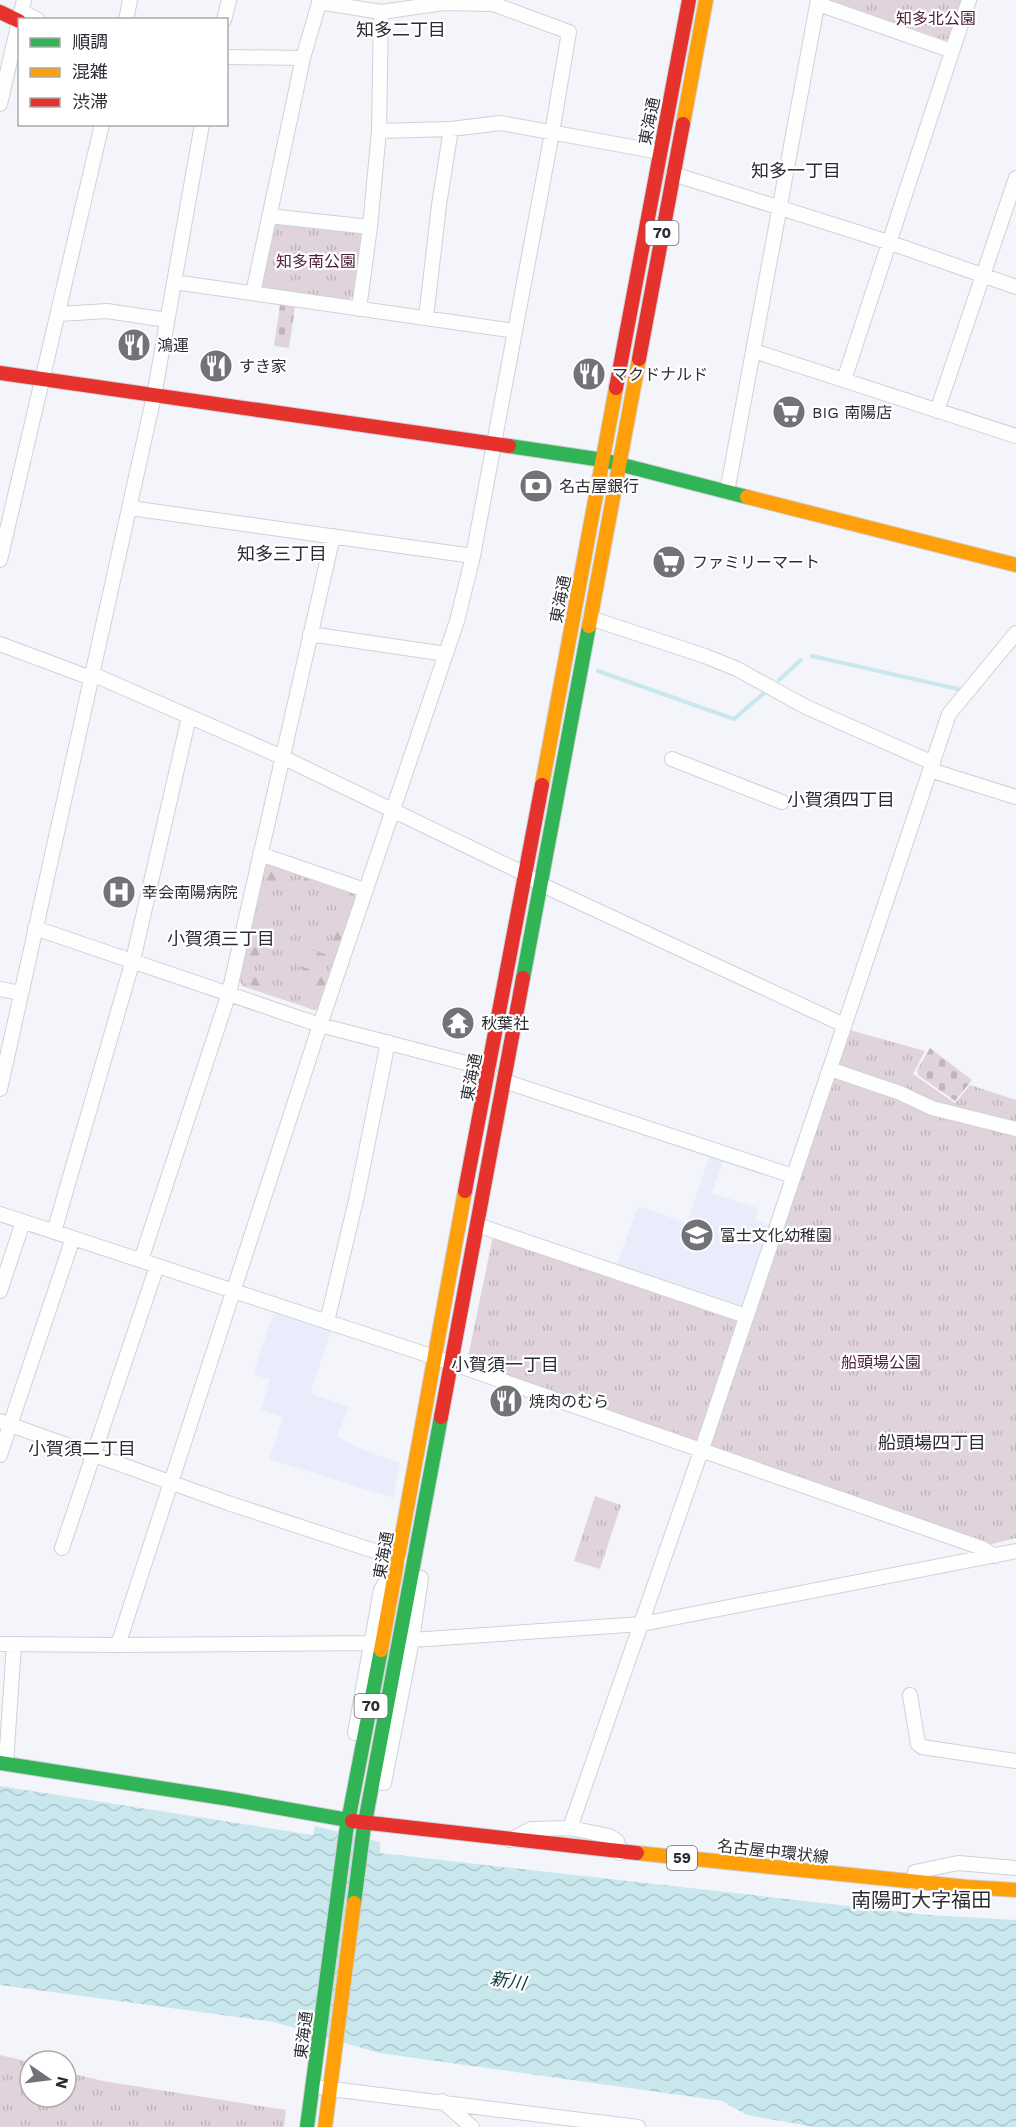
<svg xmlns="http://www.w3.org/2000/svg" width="1016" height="2127" font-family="'Work Sans','Noto Sans JP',sans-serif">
<defs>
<pattern id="grass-tufts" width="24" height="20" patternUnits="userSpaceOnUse" patternTransform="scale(1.5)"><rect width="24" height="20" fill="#e1d3dc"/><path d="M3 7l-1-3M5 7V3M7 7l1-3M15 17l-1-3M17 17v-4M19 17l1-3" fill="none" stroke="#c1b5bd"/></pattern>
<pattern id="forest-firs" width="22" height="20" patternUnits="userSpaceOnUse" patternTransform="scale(1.5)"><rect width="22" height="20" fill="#e1d3dc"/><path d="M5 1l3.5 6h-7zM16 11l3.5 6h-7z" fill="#c1b5bd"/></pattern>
<pattern id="cemetery-stones" width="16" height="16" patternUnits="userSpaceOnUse" patternTransform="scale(1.5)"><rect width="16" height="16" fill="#e1d3dc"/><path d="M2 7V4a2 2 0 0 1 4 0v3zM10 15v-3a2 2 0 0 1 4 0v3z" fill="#c1b5bd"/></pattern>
<pattern id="water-waves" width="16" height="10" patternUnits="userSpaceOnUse" patternTransform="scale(1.5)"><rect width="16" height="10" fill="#c9e8ee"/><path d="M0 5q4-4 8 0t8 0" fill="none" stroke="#adc7cd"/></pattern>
</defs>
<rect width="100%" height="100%" fill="#f4f5fa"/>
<path fill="#eaecfc" d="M710 1153 724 1158 712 1193 758 1208 755 1220 770 1225 741 1310 616 1268 638 1206 687 1223Z
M274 1312 331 1330 310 1393 349 1407 337 1436 356 1447 400 1463 393 1498 269 1459 283 1417 261 1410 270 1380 253 1374Z"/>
<path fill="url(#grass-tufts)" d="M830 0H963L950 38 945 40Z
M280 223 358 231 363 235 355 296 348 300 265 288 261 283 275 226Z
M270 863 354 892 357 898 318 1009 314 1010 242 986 239 978 265 865Z
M850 1030 925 1051 913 1074 955 1103 970 1085 1016 1100V1538L988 1545 467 1362 493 1236 753 1318Z
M595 1496 621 1505 600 1569 574 1561Z
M0 2055 30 2062V2097H66V2072L103 2081 286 2110 284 2127H0Z"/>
<path fill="url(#forest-firs)" d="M271 867H274L287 873 288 877C279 882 267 889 265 901 265 908 265 913 261 920H259L258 907 268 870Z
M304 878 353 893 355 898 332 963 329 964 300 954 299 951 303 948 326 954 329 951 347 901 340 895 304 882Z
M258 930H263L266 934 260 938 259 944 265 950 263 953 253 958 251 967 252 976 261 979 262 985 259 987 244 983C241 971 249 938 258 930Z
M300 966 325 974 327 976 323 989 316 991 307 985 305 974Z"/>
<path fill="url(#cemetery-stones)" d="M280 305 295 307 289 348 274 346Z
M930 1048 972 1080 955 1101 918 1075 917 1070Z"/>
<path fill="url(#water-waves)" d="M0 1786 313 1835 315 1826 380 1842V1853L929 1915 1016 1920V2127H814L747 2115 722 2101 379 2053 274 2022 0 1985Z"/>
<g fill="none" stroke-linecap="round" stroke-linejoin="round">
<path stroke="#c9e8ee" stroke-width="4" d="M812 656 958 689
M598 671 734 719 764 693
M779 680 801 660"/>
<defs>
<path id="street" d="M319 2 381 12
M818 4 952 51
M21 11 38 20
M126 20 130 0
M224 20 229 0
M226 57 303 58
M0 104 24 0
M379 131 451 129 501 123 660 152
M673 174 888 242 1016 287
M269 216 370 227
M174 282 515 331
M253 293 303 58 320 0
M59 314 107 311 167 320
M426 318 439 205 451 129
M754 351 1016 436
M844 380 969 0
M937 411 1016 178
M727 492 818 0
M130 508 473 556
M0 560 102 124
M590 618 705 656 737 669 806 707 933 763
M310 634 446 654
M0 644 91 678
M92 674 282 757 525 874 540 884 844 1025
M672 759 782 802
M930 770 1016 797
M260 854 365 890
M35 928 320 1025 489 1069
M0 989 21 993
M830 1069 900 1093 932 1108 1016 1129
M504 1081 793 1176
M0 1089 154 396 202 124
M0 1214 434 1357 982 1548 995 1556
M477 1225 746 1316
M54 1232 133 960 189 717
M141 1260 229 993 333 536
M0 1291 23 1222
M327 1322 357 1196 388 1042
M0 1421 228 1503 399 1559 381 1590 355 1733
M0 1455 73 1238
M62 1548 157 1266
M412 1640 642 1624 1016 1551
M0 1644 118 1645 371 1643
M118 1645 320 1025 457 621 473 556 552 133 569 32 493 4 444 3 381 12 379 131 370 227 359 309
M910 1695 918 1744 922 1747 1016 1761
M6 1763 14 1644
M382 1783H384L412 1640 421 1578
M570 1828 609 1836 617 1841 620 1853
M510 1840 531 1829 570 1828 706 1437 949 714 1016 633
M913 1882 915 1872 958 1863 1016 1868
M323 2088 638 2127
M442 2101 472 2127"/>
<path id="fast" d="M509 446 603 460 747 497
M523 978 589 626
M0 1763 230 1799 348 1820
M354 1903 363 1833 441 1417
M307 2127 346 1832 381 1650"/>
<path id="slow" d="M683 124 706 0
M747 497 1016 565
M589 626 639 359
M542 785 616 388
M381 1650 465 1191
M637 1853 967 1887 1016 1890
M325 2127 354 1903"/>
<path id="jam" d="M0 12 19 21
M639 359 683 124
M0 373 509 446
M616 388 689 0
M465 1191 542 785
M441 1417 523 978
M352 1821 637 1853"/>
</defs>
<use href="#street" stroke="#d0d1d7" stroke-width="16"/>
<use href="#fast" stroke="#d0d1d7" stroke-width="16"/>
<use href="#slow" stroke="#d0d1d7" stroke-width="16"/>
<use href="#jam" stroke="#d0d1d7" stroke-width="16"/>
<use href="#street" stroke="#fdfefe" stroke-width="14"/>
<use href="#fast" stroke="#30b455" stroke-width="14"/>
<use href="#slow" stroke="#ff9f0a" stroke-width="14"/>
<use href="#jam" stroke="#e5322d" stroke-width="14"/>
</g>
<defs>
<symbol id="restaurant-disc" viewBox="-11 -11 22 22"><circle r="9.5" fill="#727379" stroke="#fff"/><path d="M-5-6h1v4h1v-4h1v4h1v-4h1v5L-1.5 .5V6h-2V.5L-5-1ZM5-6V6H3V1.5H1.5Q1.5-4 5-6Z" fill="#fff"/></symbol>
<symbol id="supermarket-disc" viewBox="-11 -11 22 22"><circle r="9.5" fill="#727379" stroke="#fff"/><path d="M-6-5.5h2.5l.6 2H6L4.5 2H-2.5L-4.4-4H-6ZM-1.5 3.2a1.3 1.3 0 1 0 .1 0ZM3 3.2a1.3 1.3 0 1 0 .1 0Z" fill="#fff"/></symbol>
<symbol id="bank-disc" viewBox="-11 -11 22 22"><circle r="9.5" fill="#727379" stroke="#fff"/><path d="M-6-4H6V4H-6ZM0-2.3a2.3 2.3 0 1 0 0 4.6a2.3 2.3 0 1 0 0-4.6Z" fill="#fff"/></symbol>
<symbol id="hospital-disc" viewBox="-11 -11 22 22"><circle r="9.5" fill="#727379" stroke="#fff"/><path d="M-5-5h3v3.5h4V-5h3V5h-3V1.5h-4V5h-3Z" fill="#fff"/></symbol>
<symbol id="temple-disc" viewBox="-11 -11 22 22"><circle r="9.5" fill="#727379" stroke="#fff"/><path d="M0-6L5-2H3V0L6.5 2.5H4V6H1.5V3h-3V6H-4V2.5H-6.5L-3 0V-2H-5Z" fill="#fff"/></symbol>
<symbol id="school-disc" viewBox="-11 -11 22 22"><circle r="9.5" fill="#727379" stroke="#fff"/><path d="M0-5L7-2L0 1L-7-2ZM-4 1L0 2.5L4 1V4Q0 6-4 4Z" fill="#fff"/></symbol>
</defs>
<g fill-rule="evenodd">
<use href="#restaurant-disc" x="115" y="326" width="38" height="38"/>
<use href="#restaurant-disc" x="197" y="347" width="38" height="38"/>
<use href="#restaurant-disc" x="570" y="355" width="38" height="38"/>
<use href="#supermarket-disc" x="770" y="393" width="38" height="38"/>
<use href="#bank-disc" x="517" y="467" width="38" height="38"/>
<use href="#supermarket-disc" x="650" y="543" width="38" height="38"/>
<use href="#hospital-disc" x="100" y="873" width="38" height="38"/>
<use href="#temple-disc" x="439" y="1004" width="38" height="38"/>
<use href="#school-disc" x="678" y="1216" width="38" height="38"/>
<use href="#restaurant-disc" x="487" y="1382" width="38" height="38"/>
</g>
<g text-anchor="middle" stroke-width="4.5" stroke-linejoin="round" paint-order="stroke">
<g fill="#fff" stroke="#6b6c71" stroke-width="1.5">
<rect x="645.5" y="221" width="33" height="24" rx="4.5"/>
<rect x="354.5" y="1694" width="33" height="24" rx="4.5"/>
<rect x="667" y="1846" width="30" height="24" rx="4.5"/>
</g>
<g font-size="15" font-weight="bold" fill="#2c2d34">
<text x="662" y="238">70</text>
<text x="371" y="1711">70</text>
<text x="682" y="1863">59</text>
</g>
<g font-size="16" fill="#4e203a" stroke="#fff">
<text x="936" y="24">知多北公園</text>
<text x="316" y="267">知多南公園</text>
<text x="881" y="1368">船頭場公園</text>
</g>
<g font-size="16" fill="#2c2d34" stroke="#fff">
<text transform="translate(649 121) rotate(-79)" y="6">東海通</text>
<text transform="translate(560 599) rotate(-79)" y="6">東海通</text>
<text transform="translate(471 1077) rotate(-79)" y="6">東海通</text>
<text transform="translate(383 1555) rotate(-80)" y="6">東海通</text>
<text transform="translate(773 1851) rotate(6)" y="6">名古屋中環状線</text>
<text transform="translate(303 2035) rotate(-83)" y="6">東海通</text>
</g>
<g font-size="16" fill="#2c2d34" stroke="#fff" text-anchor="start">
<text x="157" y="351">鴻運</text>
<text x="239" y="372">すき家</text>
<text x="612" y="380">マクドナルド</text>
<text x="812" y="418">BIG 南陽店</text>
<text x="559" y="492">名古屋銀行</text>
<text x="692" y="568">ファミリーマート</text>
<text x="142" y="898">幸会南陽病院</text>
<text x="481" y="1029">秋葉社</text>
<text x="720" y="1241">富士文化幼稚園</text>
<text x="529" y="1407">焼肉のむら</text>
</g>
<g font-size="18" fill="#2c2d34" stroke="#fff">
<text x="401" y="36">知多二丁目</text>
<text x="796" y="177">知多一丁目</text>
<text x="282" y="560">知多三丁目</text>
<text x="841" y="806">小賀須四丁目</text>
<text x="221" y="945">小賀須三丁目</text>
<text x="505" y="1371">小賀須一丁目</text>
<text x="932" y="1449">船頭場四丁目</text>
<text x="82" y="1455">小賀須二丁目</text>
</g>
<g font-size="18" font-style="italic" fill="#0f383e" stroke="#fff">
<text transform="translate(508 1981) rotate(9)" y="6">新川</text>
</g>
<g font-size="20" fill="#2c2d34" stroke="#fff">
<text x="921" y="1907">南陽町大字福田</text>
</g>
</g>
<rect x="18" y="18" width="210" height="108" fill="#ffffff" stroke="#ababae" stroke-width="1.5"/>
<rect x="30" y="38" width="30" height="9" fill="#30b455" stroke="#ababae" stroke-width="1.5"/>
<text x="72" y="48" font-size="18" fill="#2c2d34">順調</text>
<rect x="30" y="68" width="30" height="9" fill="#ff9f0a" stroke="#ababae" stroke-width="1.5"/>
<text x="72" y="78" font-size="18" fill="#2c2d34">混雑</text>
<rect x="30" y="98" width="30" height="9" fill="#e5322d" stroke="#ababae" stroke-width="1.5"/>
<text x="72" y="108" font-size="18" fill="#2c2d34">渋滞</text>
<g transform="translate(48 2079) rotate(104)"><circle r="28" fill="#ffffff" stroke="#ababae" stroke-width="1.5"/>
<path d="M0-4.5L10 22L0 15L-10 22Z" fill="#727379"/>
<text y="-9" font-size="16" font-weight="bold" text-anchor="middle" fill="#2c2d34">N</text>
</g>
</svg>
